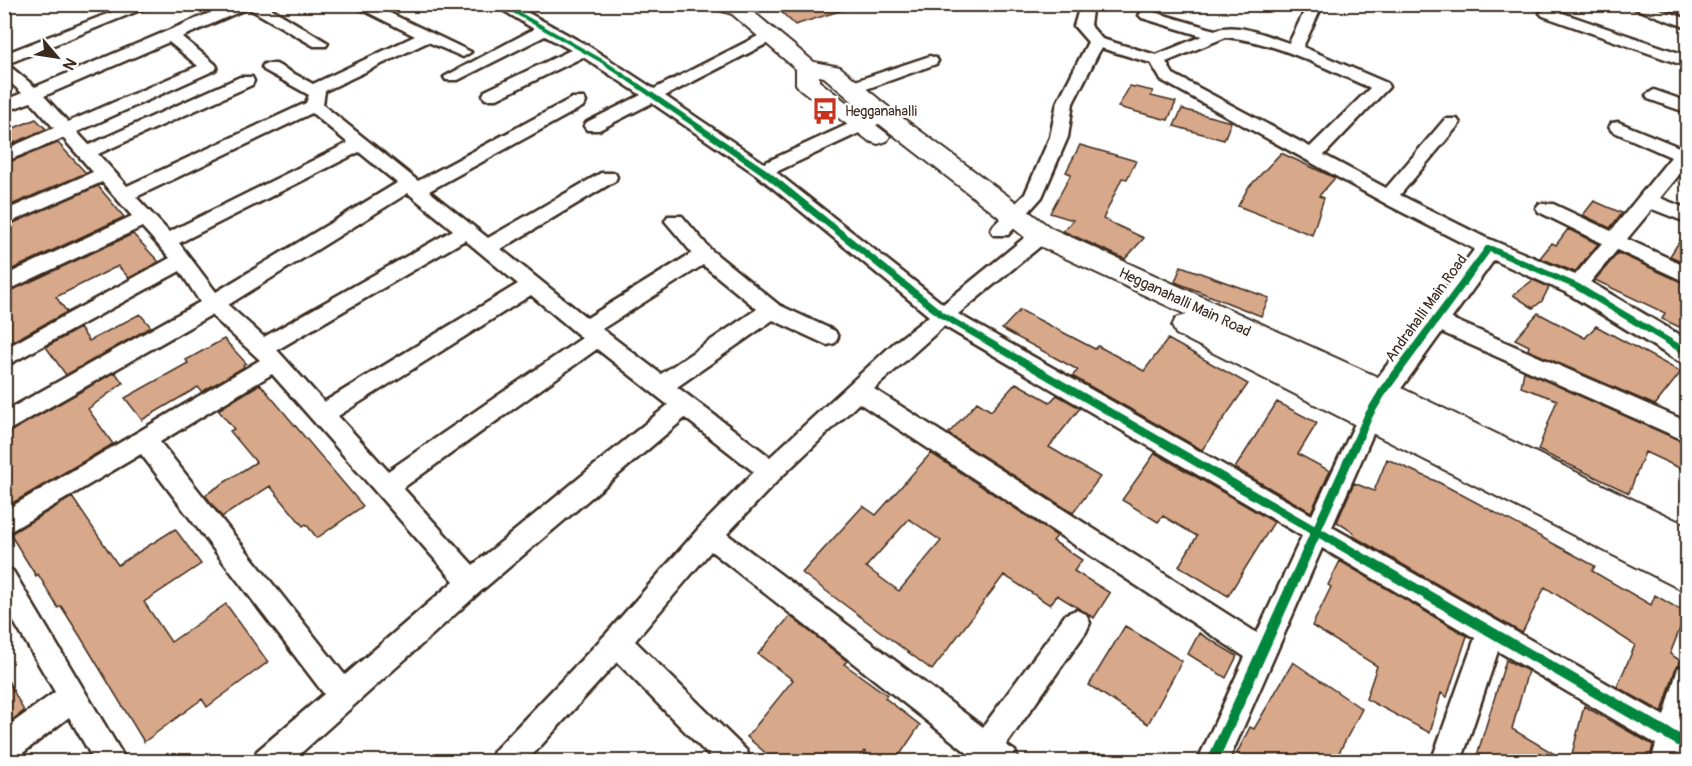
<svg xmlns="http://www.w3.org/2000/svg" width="1692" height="766" font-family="Pangolin,sans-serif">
<rect width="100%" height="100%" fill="#fff"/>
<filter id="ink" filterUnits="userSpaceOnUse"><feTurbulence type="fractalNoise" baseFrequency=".0167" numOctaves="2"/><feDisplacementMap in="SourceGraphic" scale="12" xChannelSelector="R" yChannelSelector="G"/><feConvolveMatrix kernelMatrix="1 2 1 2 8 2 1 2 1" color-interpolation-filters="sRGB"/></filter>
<g filter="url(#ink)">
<path fill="#d8a88a" stroke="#3b2a1e" stroke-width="1.5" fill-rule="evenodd" d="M773 4H845L846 9 795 25Z
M1130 86 1153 91 1151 96 1176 102 1168 120 1118 107Z
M1182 109 1231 122 1224 140 1174 126Z
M36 119 46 129 4 147V132Z
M58 143 86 173 4 208V164Z
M1080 145 1136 161 1127 179 1122 178 1103 219 1144 238 1125 259 1063 231 1073 220 1050 213 1071 174 1066 172Z
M1281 153 1335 178 1319 196 1324 198 1312 235 1238 206 1248 188Z
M98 186 124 217 4 273V227Z
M1594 201 1622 213 1610 228 1583 215Z
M1688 228V264L1670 256Z
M1568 229 1598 244 1575 272 1540 258 1552 243 1556 245Z
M133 234 159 262 129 278 118 266 56 297 67 312 4 346V294Z
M1618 253 1688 285V331L1662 319 1665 313 1595 280Z
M1181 266 1269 298 1261 316 1175 282Z
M1533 280 1549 287 1542 301 1533 308 1513 295Z
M1020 310 1095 349 1098 346 1144 371 1168 339 1248 384 1202 450 1072 376 1078 370 1002 329Z
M1538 313 1585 338 1596 326 1681 372 1655 405 1528 350 1529 346 1515 339Z
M140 314 151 327 66 375 46 347 80 328 89 341Z
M224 339 246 363 243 365 244 367 202 392 198 387 142 420 125 398 188 363 186 360Z
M1524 371 1688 444V472L1645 452 1629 493 1538 450 1557 400 1521 387Z
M115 372 123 383 88 409 113 444 4 508V435Z
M1016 383 1050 402 1057 395 1080 408 1049 447 1100 477 1073 513 948 434 977 402 991 411Z
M260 384 363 506 317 538 306 524 303 526 270 486 222 517 205 495 256 462 230 431 234 429 218 410Z
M1277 402 1317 423 1298 454 1330 471 1311 512 1235 468Z
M931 453 1057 536 1053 541 1082 560 1074 571 1110 593 1094 618 1057 595 1050 605 1004 575 932 670 802 573 863 506 876 515ZM909 519 941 541 899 591 866 567Z
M1155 453 1274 522 1228 596 1179 566 1197 536 1163 516 1158 522 1122 500Z
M1387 459 1440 483 1569 552 1595 566 1592 571 1651 605 1655 595 1686 613 1670 654 1681 661 1676 667 1662 712 1617 687 1635 645 1545 587 1522 633 1353 536 1354 533 1337 522 1354 483 1374 491Z
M72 497 118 565 175 529 201 564 144 602 171 642 226 604 268 662 207 707 202 699 144 742 80 636 61 606 58 608 38 574 36 576 10 534Z
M1340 561 1467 636 1447 697 1441 693 1430 733 1366 699 1377 666 1312 626 1331 587 1328 585Z
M790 616 847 661 844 664 887 695 885 698 920 725 895 762H877L864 751 856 762H776L747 737 793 680 758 654Z
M1125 626 1182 661 1148 724 1089 685Z
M1199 633 1237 656 1226 678 1188 654Z
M1506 660 1528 671 1512 729 1568 762H1475Z
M1293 662 1362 709 1334 762H1250L1237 753 1250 727 1254 729Z
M4 673 24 711 4 726Z
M1584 706 1653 745 1649 762H1570Z"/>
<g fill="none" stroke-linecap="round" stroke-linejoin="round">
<defs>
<path id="minor" d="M133 4H155L7 64 35 87 231 4H264L328 43 326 46H314L248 8 182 37 215 64 217 67 215 70 77 132 89 145 240 77H252L254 81 252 85 98 154 127 186 306 103 309 95 264 70 262 67 264 64H276L313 84 415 36 351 4H371L471 52 463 57 428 42 325 91 323 105 418 181 572 98H584L586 102 584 106 429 191 488 238 601 173H615L617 177 615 181 501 249 587 318 692 253 665 221 668 216H682L711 250 779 305 835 331 838 337 835 343 827 345 773 320 677 387 770 457 894 343 929 316 757 175 652 103 599 130H587L584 126 587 122 641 95 583 57 497 99H485L483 95 485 91 571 50 545 36 458 80H446L444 77 534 29 493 4H512L590 47 654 89 764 33H776L778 36 776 39 665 96 764 163 877 111H889L892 115 889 119 776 172 943 304 1034 230H1048L1051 235 1048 240 958 314 1312 515 1368 396 1376 393 1384 396 1387 402 1332 527 1664 716 1678 668 1688 664V761L1682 758 1681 762H1651L1656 744 1498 651 1461 762H1431L1475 638 1322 548 1228 762H1197L1245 657 859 403 780 478 727 534 983 727 1066 614 1076 610 1086 614 1090 623 1086 632 1006 745 1015 751 1019 762H979L711 551 635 641 747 751 751 762H715L617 662 526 762H490L494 751 607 633 700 527 754 472 685 418 481 591 291 762H253L257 751 324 694 141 454 4 535V511L260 360 211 315 4 433V412L200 302 180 271 4 367V349L170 258 142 227 4 292V276L132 216 102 182 4 225V211L93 172 63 138 4 162V150L54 128 31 102 4 112V101L22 93 4 77V54ZM169 42 198 66 68 122 44 96ZM312 113 348 143 169 232 136 197ZM359 152 397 183 216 292 179 243ZM408 193 453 230 264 337 228 305ZM465 240 518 284 324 402 277 350ZM703 265 757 309 661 374 602 329ZM531 295 582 338 388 471 338 416ZM944 326 1302 536 1257 633 874 389ZM597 349 668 405 473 565 403 488ZM272 374 454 581 345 675 160 442Z
M1074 4H1093L1090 25 1102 39 1156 55 1202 36 1142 18 1139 15 1142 12 1147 10 1215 30C1238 22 1267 36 1289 43L1308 4H1323L1303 47 1387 83 1389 87 1324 155 1386 188 1445 119H1457L1460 123 1457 127 1400 195 1496 243 1499 248 1496 253H1482L1390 206 1161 80 1151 63 1101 48 1073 103 1068 137 1042 197 1008 235H994L991 230 994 225 1025 194 1050 137 1057 103 1088 42 1074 26 1079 9ZM1226 37C1277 42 1324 68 1370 88L1310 147 1173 74 1166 62Z
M1623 4H1646L1688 19V28Z
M1548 8 1688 56V67L1543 16 1540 13Z
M930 56 936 58 938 61 936 64 858 92 852 93 844 88 846 84Z
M1654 90 1688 102V113L1648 99 1646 95Z
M1618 122 1679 147 1688 142V164L1660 198 1688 209V223L1652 209 1627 239 1688 267V283L1617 250 1583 291 1576 293 1569 291 1566 286 1602 243 1539 212 1536 208 1539 204H1553L1611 231 1671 157 1612 131 1609 127 1612 123Z
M1436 312 1688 422V442L1428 326 1425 320 1428 314Z
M4 567 13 571 127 762H95L69 717 15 759 4 762V729L55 692 4 605Z"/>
<path id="tertiary" d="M1489 239 1585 279 1688 340V364L1678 361 1567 293 1494 260 1392 401 1382 404 1372 401 1368 393 1372 385 1480 242Z"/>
<path id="secondary" d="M711 4 746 6 814 62 840 67 892 110 1051 228 1393 384 1688 526V593L1176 334 1172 326 1176 318 1187 315 1031 242 874 120 824 77 819 76V81L890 136 887 141 878 144 869 141 800 89 796 84V69L732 14 714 8Z"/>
</defs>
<use href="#minor" stroke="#3b2a1e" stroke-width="5"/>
<use href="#tertiary" stroke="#3b2a1e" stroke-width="5"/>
<use href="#secondary" stroke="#3b2a1e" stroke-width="4"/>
<use href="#minor" fill="#fff" fill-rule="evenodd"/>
<use href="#tertiary" fill="#fff" fill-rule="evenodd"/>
<use href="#secondary" fill="#fff" fill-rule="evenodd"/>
<defs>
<path id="cycleway" d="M497 4H505L604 60 766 169 945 313 1314 525 1364 415 1379 390 1486 246H1492L1579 284 1688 349V357L1573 288 1490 252 1385 396 1373 416 1322 529 1688 739V752L1319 538 1218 762H1206L1310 533 939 317 760 173 600 62Z"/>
</defs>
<use href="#cycleway" stroke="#fff" stroke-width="4"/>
<use href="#cycleway" fill="#00873e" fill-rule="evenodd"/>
</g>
</g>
<defs>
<symbol id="bus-bare" viewBox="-9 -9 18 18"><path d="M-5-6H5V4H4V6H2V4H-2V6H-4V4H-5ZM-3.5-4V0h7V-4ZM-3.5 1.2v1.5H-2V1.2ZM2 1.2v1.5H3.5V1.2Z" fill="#c8321e" stroke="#fff" stroke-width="2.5" paint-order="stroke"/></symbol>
</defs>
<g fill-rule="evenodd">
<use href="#bus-bare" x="806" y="92" width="38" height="38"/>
</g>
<g text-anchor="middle" stroke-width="5" stroke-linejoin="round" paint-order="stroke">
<g font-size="14" fill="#3b2a1e" stroke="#fff" text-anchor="start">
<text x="845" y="116">Hegganahalli</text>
</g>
<g font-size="15" fill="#3b2a1e" stroke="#fff">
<text transform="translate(1185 302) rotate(25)" y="5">Hegganahalli Main Road</text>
<text transform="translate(1426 308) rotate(-54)" y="5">Andrahalli Main Road</text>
</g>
</g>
<rect width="1692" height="766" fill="none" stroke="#fff" stroke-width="24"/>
<rect x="12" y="12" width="1668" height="742" fill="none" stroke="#3b2a1e" stroke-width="2" filter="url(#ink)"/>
<g transform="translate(57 57) rotate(119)" stroke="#ffffff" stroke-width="4.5" paint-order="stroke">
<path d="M0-4.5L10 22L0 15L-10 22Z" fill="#3b2a1e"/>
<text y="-9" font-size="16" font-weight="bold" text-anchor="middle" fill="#3b2a1e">N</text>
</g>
</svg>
